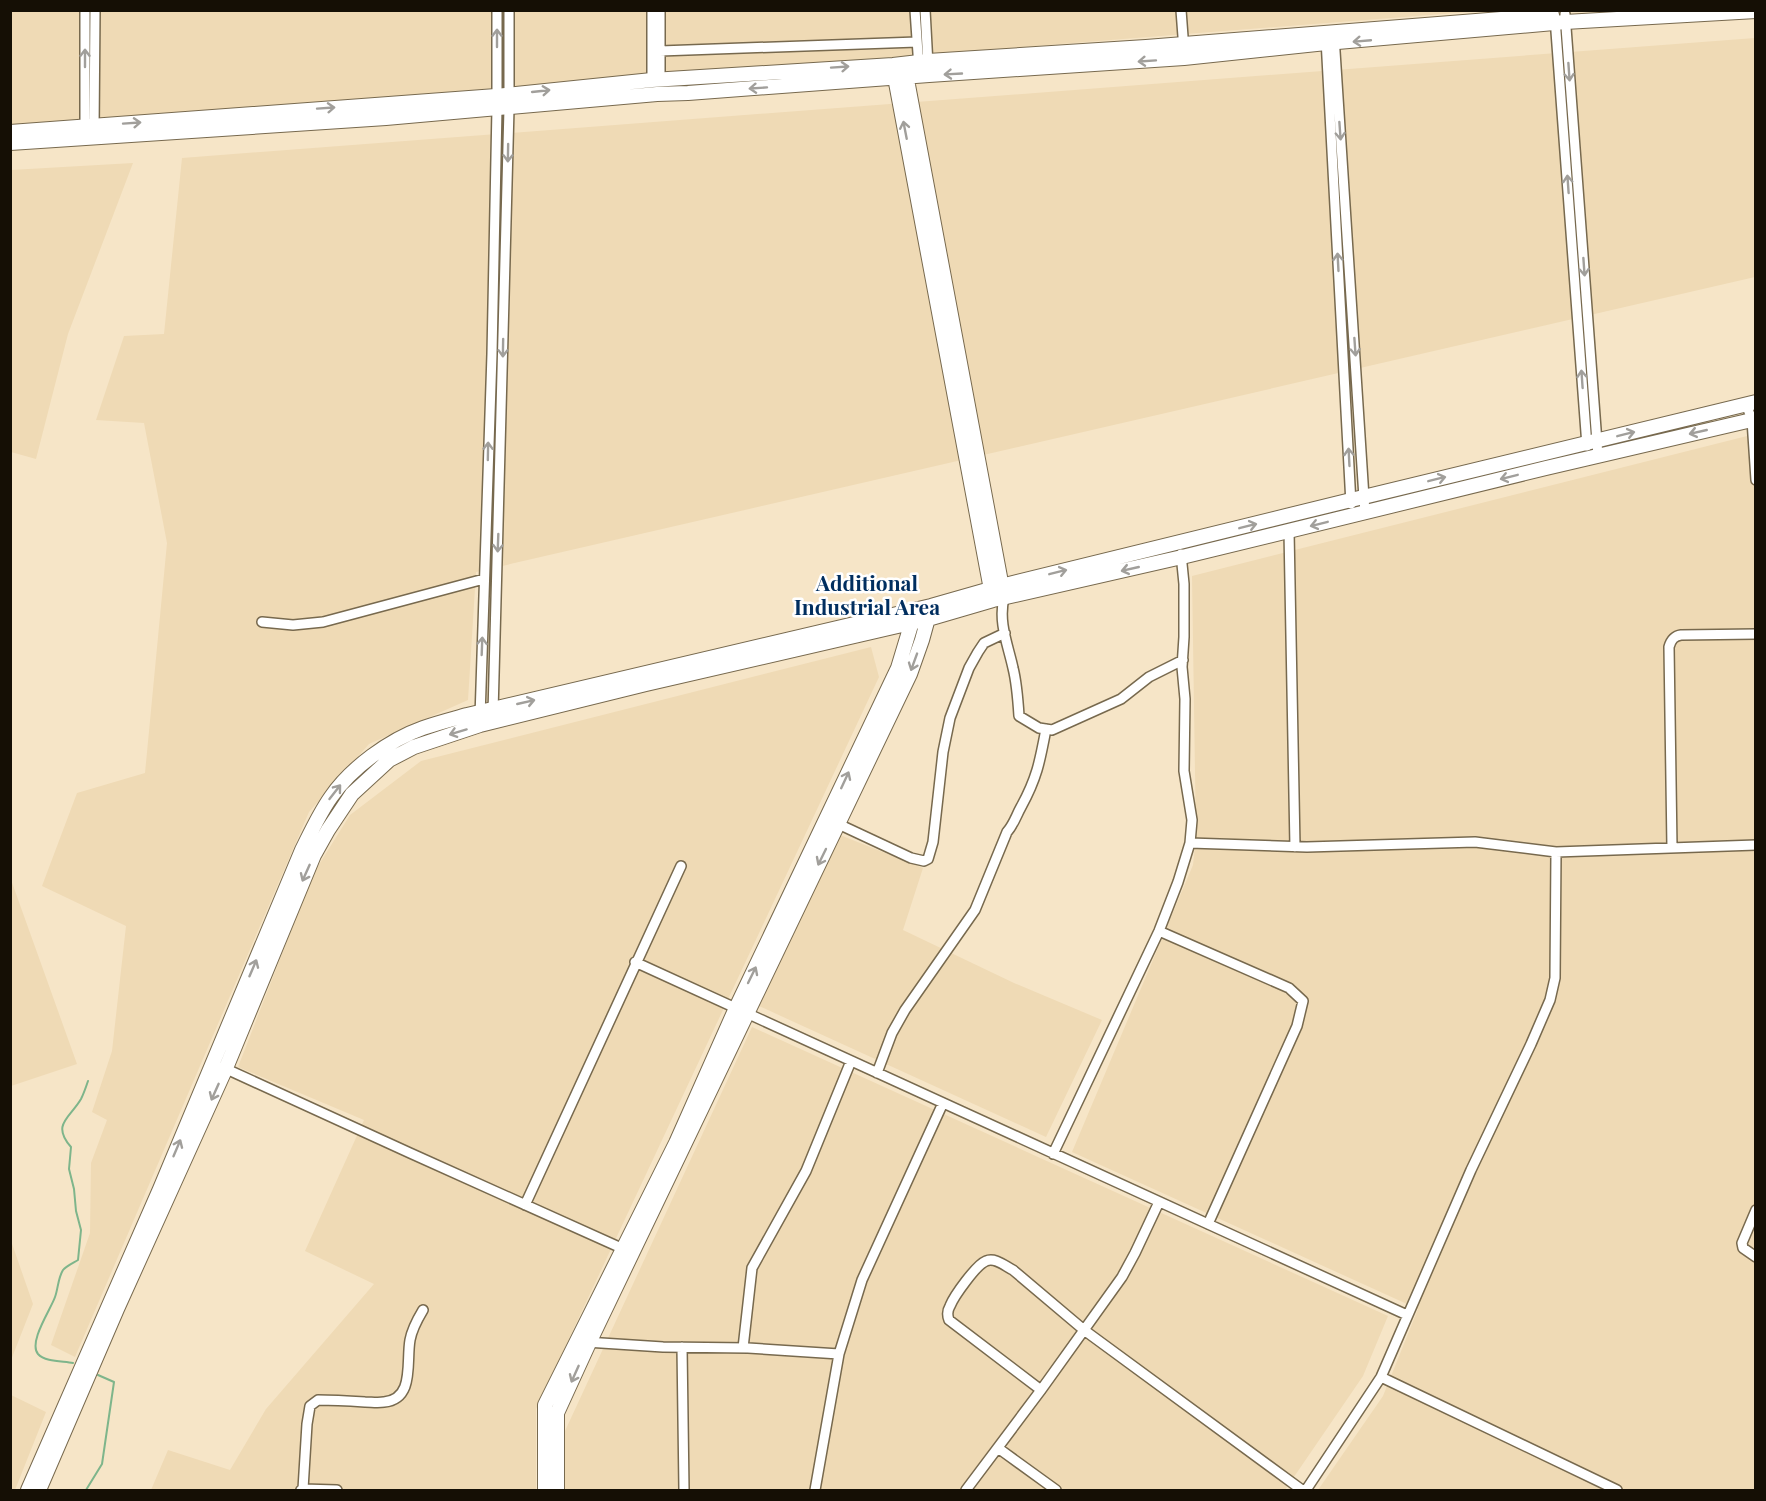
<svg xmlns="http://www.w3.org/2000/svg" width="1766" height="1501" font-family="'Playfair Display',serif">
<rect width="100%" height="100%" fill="#f6e5c7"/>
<path fill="#efdab5" d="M11 11H1481L11 126Z
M1755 38V277L476 572 468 700 369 744 309 812 75 1357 51 1345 90 1233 91 1163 107 1120 92 1112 112 1051 126 926 42 886 77 793 145 773 167 543 144 423 96 420 124 336 164 334 182 158Z
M133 163 68 334 36 459 11 452V170Z
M1755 434V1490H1318L1383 1396 1418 1309 1072 1152 1193 865 1196 837 1192 576Z
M871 647 879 677 536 1409V1490H151L168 1450 230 1470 266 1409 374 1284 305 1251 364 1120 238 1067 313 874 350 815 421 761Z
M840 835 923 868 903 930 1014 983 1102 1020 1046 1137 759 1006Z
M10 877 77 1064 11 1086H10Z
M752 1027 1388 1316 1363 1376 1285 1490H565V1431Z
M10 1238 33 1304 11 1360H10Z
M11 1395 46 1412 15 1490H10Z"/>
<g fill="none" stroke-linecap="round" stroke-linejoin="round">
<path stroke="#7eb58b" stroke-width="2" d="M73 1363C63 1361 45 1362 38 1354 28 1342 51 1309 55 1297 58 1289 58 1278 63 1270 66 1266 73 1263 78 1260L81 1230 76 1211 74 1189 69 1169 71 1147C51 1124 70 1118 81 1099 84 1093 86 1087 88 1081
M86 1490 102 1464 114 1382 98 1375"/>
<defs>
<path id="street" d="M652 10V80
M660 10V80
M915 10 919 68
M925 10 928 65
M1181 10 1184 50
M1565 14 1598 456
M1555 18 1587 446
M1334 36 1365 513
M1326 39 1351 504
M660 51 917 42
M85 129V10
M94 131 95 10
M1746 404 1752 420 1756 480
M1289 531 1295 847
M1004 598C998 622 1008 645 1013 668 1017 684 1018 700 1019 716L1039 728 1052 730 1121 699 1149 677 1183 660
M262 622 293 625 323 622 484 579
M493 713 509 108V10
M480 717 492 354 497 108V10
M834 822 911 858 924 861 928 859 933 842 943 752 950 718 969 668 978 652 984 643 1005 633
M1190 843 1307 847 1475 842 1556 852 1756 845
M1672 848 1669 647C1671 640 1674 636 1681 635L1756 634
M1159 931 1289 988 1303 1001 1297 1026 1208 1224
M635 962 1407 1315
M222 1067 410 1153 628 1251
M877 1073 892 1033 905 1010 975 910 1007 832C1014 824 1016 816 1021 807 1037 778 1040 761 1046 729
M1053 1154 1159 931 1178 882 1190 843 1192 820 1184 771 1185 699 1182 667 1184 637V584L1181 554
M525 1205 681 866
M1756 1210 1742 1243 1743 1248 1756 1257
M586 1342 663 1347 748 1348 839 1354 815 1490
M682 1347 684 1490
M743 1348 752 1268 806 1171 851 1061
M839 1354 862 1280 943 1103
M1381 1377 1617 1490
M1041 1390 949 1320C947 1315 947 1311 950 1306 954 1296 976 1265 986 1261 995 1257 1005 1266 1013 1270L1084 1330 1302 1490
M998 1448 1056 1490
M303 1489 307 1424 310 1406 318 1400C334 1400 350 1401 365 1402 371 1402 378 1403 384 1402 415 1399 406 1362 410 1340 412 1329 417 1320 423 1310
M301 1490 303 1489 337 1490
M966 1490 1041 1390 1122 1277 1135 1253 1159 1202
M1306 1490 1381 1377 1471 1170 1531 1044 1550 1000 1555 978 1556 852"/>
<path id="secondary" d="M905 69 1003 593
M894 72 992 595
M10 132 496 96 652 80 893 65 928 61 1146 47 1552 15
M10 143 386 118 657 94 688 93 929 75 1184 58 1326 43 1565 22 1756 11
M28 1490 160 1189 302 850C311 832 319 814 331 797 351 768 389 740 423 728 437 723 453 719 467 715L931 606 1001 586 1351 500 1756 402
M39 1490 117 1309 226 1068 314 855 328 830 352 794 389 760 414 747 480 725 646 684 928 619 993 600 1182 557 1546 468 1756 419
M545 1490V1405L676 1143 736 1008 898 668 914 615
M557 1490V1413L589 1343 910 674 922 640 930 611"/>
</defs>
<use href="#street" stroke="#77694e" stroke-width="12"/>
<use href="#secondary" stroke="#77694e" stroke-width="16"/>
<use href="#street" stroke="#fff" stroke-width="9"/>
<use href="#secondary" stroke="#fff" stroke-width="14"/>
</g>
<defs><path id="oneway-shaft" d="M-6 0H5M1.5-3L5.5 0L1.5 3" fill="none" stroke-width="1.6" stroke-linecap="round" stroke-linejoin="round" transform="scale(1.5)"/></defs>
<g stroke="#a19f9b">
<use href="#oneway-shaft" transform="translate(497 38) rotate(-90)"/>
<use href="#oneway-shaft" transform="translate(1362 41) rotate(175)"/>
<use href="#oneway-shaft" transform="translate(85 58) rotate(-90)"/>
<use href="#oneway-shaft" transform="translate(1147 61) rotate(176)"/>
<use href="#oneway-shaft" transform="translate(840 67) rotate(-4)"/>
<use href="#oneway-shaft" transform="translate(1569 72) rotate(86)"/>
<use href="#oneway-shaft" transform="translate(953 74) rotate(177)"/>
<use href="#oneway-shaft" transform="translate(758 88) rotate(176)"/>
<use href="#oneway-shaft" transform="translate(541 91) rotate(-6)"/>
<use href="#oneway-shaft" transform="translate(326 108) rotate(-4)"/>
<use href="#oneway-shaft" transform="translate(132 123) rotate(-4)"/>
<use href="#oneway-shaft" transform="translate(905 130) rotate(-101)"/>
<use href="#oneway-shaft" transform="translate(1340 131) rotate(86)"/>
<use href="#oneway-shaft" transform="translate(508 153) rotate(91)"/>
<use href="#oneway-shaft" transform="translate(1568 184) rotate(-94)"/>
<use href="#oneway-shaft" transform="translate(1338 262) rotate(-93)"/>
<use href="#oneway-shaft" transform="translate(1584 267) rotate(86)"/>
<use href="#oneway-shaft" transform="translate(1355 347) rotate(86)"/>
<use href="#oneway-shaft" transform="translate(503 348) rotate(91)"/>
<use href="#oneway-shaft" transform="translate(1582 379) rotate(-94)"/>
<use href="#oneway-shaft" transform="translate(1698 432) rotate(167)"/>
<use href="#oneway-shaft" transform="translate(1626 434) rotate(-14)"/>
<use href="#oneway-shaft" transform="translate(488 451) rotate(-89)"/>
<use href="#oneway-shaft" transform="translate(1349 457) rotate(-93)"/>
<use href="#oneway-shaft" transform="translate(1509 477) rotate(166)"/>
<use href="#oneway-shaft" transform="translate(1437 479) rotate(-14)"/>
<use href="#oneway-shaft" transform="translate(1319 524) rotate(166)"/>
<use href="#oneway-shaft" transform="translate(1248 526) rotate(-14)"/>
<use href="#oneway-shaft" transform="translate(498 543) rotate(92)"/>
<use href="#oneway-shaft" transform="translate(1130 569) rotate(167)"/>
<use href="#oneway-shaft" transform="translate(1058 572) rotate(-14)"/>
<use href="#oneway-shaft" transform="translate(482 646) rotate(-88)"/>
<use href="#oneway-shaft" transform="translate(914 662) rotate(110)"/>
<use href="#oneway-shaft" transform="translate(526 702) rotate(-13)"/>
<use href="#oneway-shaft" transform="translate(458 732) rotate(163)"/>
<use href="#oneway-shaft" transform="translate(845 780) rotate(-65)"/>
<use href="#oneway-shaft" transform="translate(335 792) rotate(-52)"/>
<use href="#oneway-shaft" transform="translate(822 857) rotate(116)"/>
<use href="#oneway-shaft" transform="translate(306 873) rotate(114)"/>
<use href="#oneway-shaft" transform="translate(253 968) rotate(-67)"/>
<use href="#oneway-shaft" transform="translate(752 975) rotate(-64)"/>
<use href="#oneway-shaft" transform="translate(215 1092) rotate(114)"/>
<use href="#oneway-shaft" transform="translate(177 1148) rotate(-67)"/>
<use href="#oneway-shaft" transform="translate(575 1374) rotate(114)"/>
</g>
<g text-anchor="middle" stroke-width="5" stroke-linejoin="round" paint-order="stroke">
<g font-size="21" font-weight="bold" fill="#002e5f" stroke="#fff">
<text x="867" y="591">Additional<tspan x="867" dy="24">Industrial Area</tspan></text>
</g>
</g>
<rect width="1766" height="1501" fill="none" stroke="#150f05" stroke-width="24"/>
</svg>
